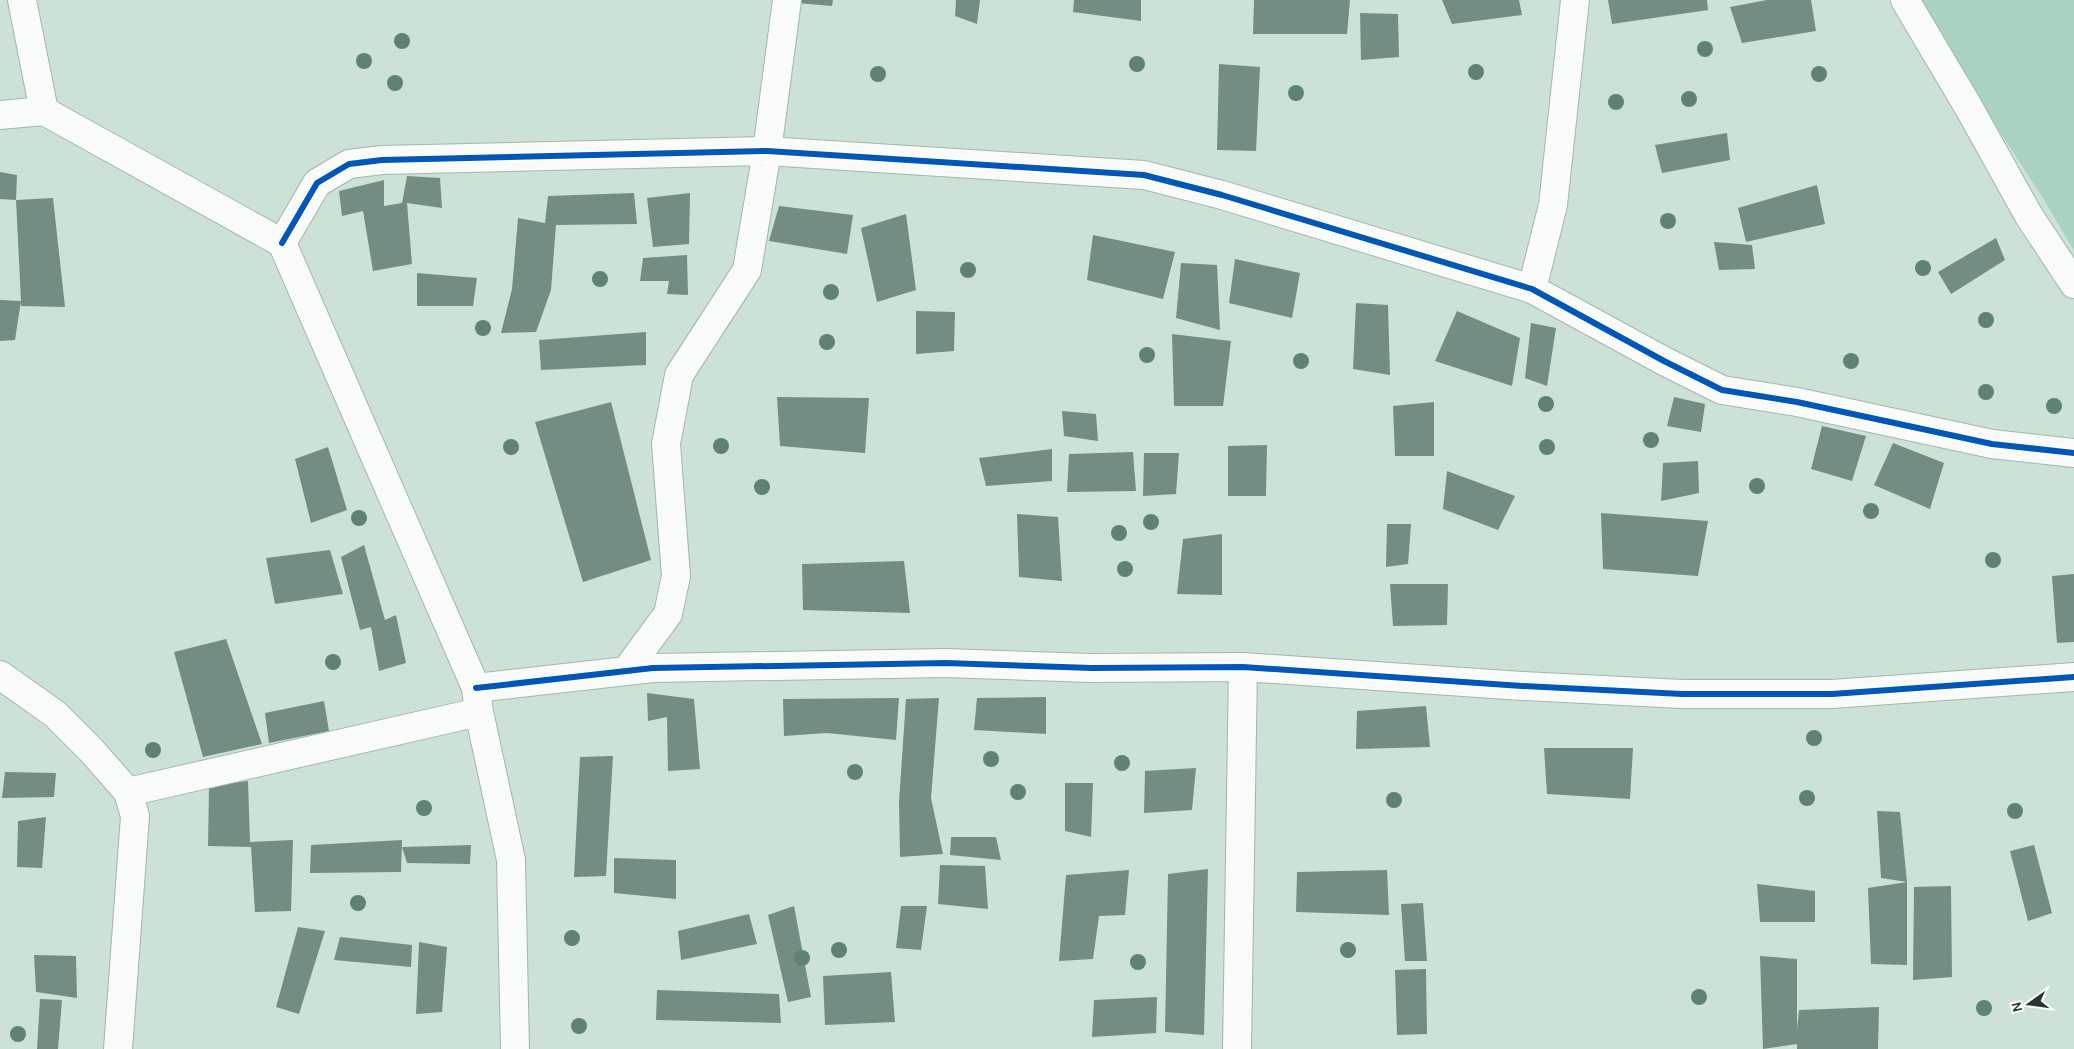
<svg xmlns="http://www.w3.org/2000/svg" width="2074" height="1049" font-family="Karla,sans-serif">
<rect width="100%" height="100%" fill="#cde2d7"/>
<path fill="#a9d3be" d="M1914 0H2074V251L2043 198Z"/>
<path fill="#738d82" d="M797 0H833L832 6 797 3Z
M956 0H980L977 24 955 16Z
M1074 0H1141V21L1073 12Z
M1254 0H1350L1347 34H1253Z
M1442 0H1519L1522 15 1452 24Z
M1608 0H1707L1708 10 1612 24Z
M1767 0H1811L1816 31 1742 43 1730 7Z
M1360 13 1398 14 1399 57 1361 60Z
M1219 64 1260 67 1256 151 1217 150Z
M1727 133 1730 160 1662 173 1655 145Z
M0 172 17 175 16 200 53 198 65 307 21 306V301L15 340 0 341V300L21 301 16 200 0 199Z
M407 176 440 178 442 208 407 203 412 264 373 271 363 211 342 216 339 191 384 180V206L402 203Z
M1817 185 1825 224 1746 242 1738 208Z
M634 193 637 224 556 225 551 290 536 332 501 333 512 289 518 218 545 223 548 196Z
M690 193 689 244 653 247 647 198Z
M779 206 853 215 847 254 769 241Z
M906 214 916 290 877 302 861 228Z
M1093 235 1175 252 1163 299 1087 280Z
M1996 238 2005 260 1951 294 1938 272Z
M1714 242 1752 245 1755 269 1719 270Z
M687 255 688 295 667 294 669 281H640L643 258Z
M1235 259 1300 273 1292 318 1229 303Z
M1181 263 1217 265 1220 330 1176 318Z
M417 273 477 278 473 306H417Z
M1356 303 1388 305 1390 375 1353 369Z
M916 311 955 312 954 351 916 354Z
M1457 311 1520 338 1512 386 1435 361Z
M1531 323 1556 328 1547 386 1525 378Z
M646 332V365L541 370 539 340Z
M1172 334 1231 341 1223 406H1174Z
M777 397 869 398 865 453 780 446Z
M1674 397 1705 404 1701 432 1667 426Z
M611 402 651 560 583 582 535 422Z
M1434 402V456H1395L1393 406Z
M1062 411 1096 414 1098 441 1064 436Z
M1822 426 1866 436 1852 481 1811 469Z
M1893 443 1944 463 1930 509 1874 485Z
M1267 445 1266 496H1228V446Z
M328 447 347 510 311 523 295 459Z
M1052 449V481L986 486 979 458Z
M1133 452 1136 491 1067 492 1069 454Z
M1144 453H1179L1176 494 1143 496Z
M1698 461 1699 493 1661 501 1663 463Z
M1447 471 1515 496 1498 530 1443 509Z
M1601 513 1708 521 1698 576 1603 569Z
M1017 514 1058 517 1062 581 1019 577Z
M1387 524H1411L1408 564 1386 567Z
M1222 534V595L1177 594 1183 539Z
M364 545 385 620 396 615 406 663 379 671 371 627 360 630 341 557Z
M330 550 343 594 275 604 266 558Z
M904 561 910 613 803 610 802 564Z
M2074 574V642L2057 643 2052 576Z
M1390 584H1448L1447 625 1393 626Z
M226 639 262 744 203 757 174 652Z
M647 693 694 699 700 769 668 771 667 717 648 721Z
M1046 697V734L974 730 977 698Z
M899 698 896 740 827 733 784 736 783 699Z
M939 698 931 798 943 854 900 857 899 802 906 699Z
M324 701 329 731 269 743 265 713Z
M1426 706 1430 747 1356 749 1357 711Z
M1544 748H1633L1630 799 1547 794Z
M613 756 606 876 574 877 580 757Z
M1196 768 1192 810 1144 813 1145 771Z
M5 772 56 773 54 797 2 798Z
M248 781 250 842 293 840 291 911 255 912 251 847 208 846 209 786Z
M1065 783H1093L1091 837 1065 831Z
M1877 811 1900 812 1907 882V965L1871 964 1868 888 1907 882 1881 878Z
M46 817 42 868 17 867 18 821Z
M951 837H996L1001 860 950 855Z
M402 840 401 872 310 873 311 845Z
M471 845 470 864 407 863 402 847Z
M2034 845 2052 913 2028 921 2010 851Z
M614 858 676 860V899L614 893Z
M940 865 985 866 988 909 938 904Z
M1208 869 1204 1035 1165 1032 1168 874Z
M1129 870 1125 915 1099 916 1093 959 1059 961 1066 875Z
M1387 870 1389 915 1296 912 1297 872Z
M1757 884 1815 891V922H1760Z
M1951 886 1952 977 1913 980 1914 887Z
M1423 903 1427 961H1405L1401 904Z
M794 906 811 997 788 1002 768 915Z
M901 906H927L921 950 896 948Z
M749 914 757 944 681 960 678 931Z
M298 927 325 931 299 1014 276 1007Z
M340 937 412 945 411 967 334 960Z
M419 942 447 947 442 1012 416 1014Z
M34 955 76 956 77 998 36 992Z
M1760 956 1797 959V1030L1799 1010 1879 1007 1878 1049H1797V1044L1763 1049Z
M1426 969 1427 1034 1397 1035 1395 970Z
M891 972 895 1022 825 1025 823 976Z
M657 990 779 994 781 1023 656 1020Z
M1157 997 1156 1033 1092 1037 1094 1000Z
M40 999 62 1000 58 1049H37Z"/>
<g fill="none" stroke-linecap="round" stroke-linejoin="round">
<defs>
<path id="minor" d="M22 0 44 111 282 243 476 688 479 712 511 860 515 1049
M1905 0 1969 108 2029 216 2074 284
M0 115 44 111
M282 243 317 183 349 164 382 160 767 151 1144 175 1222 195 1532 289 1664 361 1722 390 1797 402 1992 444 2074 453
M1532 289 1553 205 1575 0
M626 671 668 614 676 576 666 444 679 375 747 270 767 151 787 0
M0 675 55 714 91 750 128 792
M476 688 653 668 946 663 1092 668 1243 667 1522 686 1682 694H1832L2074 677
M118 1049 135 816 128 792 479 712
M1237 1049 1243 667"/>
</defs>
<use href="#minor" stroke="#a4b5ac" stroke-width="30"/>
<use href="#minor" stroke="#f8fbf9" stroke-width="28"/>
<defs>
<path id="cycleway" d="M282 243 317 183 349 164 382 160 767 151 1144 175 1222 195 1532 289 1664 361 1722 390 1797 402 1992 444 2074 453
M476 688 653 668 946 663 1092 668 1243 667 1522 686 1682 694H1832L2074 677"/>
</defs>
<use href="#cycleway" stroke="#fff" stroke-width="9"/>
<use href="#cycleway" stroke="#0057b8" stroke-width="6"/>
</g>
<g fill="#5f8273">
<circle cx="402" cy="41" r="8"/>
<circle cx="1705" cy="49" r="8"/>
<circle cx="364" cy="61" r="8"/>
<circle cx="1137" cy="64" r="8"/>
<circle cx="1476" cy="72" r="8"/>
<circle cx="878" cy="74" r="8"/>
<circle cx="1819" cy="74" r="8"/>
<circle cx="395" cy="83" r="8"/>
<circle cx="1296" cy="93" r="8"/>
<circle cx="1689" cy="99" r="8"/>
<circle cx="1616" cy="102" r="8"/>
<circle cx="1668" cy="221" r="8"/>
<circle cx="1923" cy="268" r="8"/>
<circle cx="968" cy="270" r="8"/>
<circle cx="600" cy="279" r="8"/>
<circle cx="831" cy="292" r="8"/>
<circle cx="1986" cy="320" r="8"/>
<circle cx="483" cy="328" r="8"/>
<circle cx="827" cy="342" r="8"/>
<circle cx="1147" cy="355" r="8"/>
<circle cx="1301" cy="361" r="8"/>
<circle cx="1851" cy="361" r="8"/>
<circle cx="1986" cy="392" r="8"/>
<circle cx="1546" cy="404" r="8"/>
<circle cx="2054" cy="406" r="8"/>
<circle cx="1651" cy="440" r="8"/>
<circle cx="721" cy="446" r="8"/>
<circle cx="511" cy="447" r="8"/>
<circle cx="1547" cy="447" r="8"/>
<circle cx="1757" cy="486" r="8"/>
<circle cx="762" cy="487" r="8"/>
<circle cx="1871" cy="511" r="8"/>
<circle cx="359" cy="518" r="8"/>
<circle cx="1151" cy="522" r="8"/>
<circle cx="1119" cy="533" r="8"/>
<circle cx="1993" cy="560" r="8"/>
<circle cx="1125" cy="569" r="8"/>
<circle cx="333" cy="662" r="8"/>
<circle cx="1814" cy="738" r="8"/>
<circle cx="153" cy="750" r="8"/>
<circle cx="991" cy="759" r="8"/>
<circle cx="1122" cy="763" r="8"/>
<circle cx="855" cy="772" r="8"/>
<circle cx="1018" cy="792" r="8"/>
<circle cx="1807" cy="798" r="8"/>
<circle cx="1394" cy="800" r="8"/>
<circle cx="424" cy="808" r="8"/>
<circle cx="2015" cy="811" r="8"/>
<circle cx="358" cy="903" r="8"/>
<circle cx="572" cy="938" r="8"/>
<circle cx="839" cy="950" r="8"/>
<circle cx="1348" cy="950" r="8"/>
<circle cx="802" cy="958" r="8"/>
<circle cx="1138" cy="962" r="8"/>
<circle cx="1699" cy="997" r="8"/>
<circle cx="1984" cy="1008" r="8"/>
<circle cx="579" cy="1026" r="8"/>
<circle cx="18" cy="1034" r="8"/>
</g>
<g transform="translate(2029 1004) rotate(256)" stroke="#ffffff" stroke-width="4" paint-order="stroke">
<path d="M0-4L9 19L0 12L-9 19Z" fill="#27352e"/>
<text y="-8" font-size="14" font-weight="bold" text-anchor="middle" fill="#27352e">N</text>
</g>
</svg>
